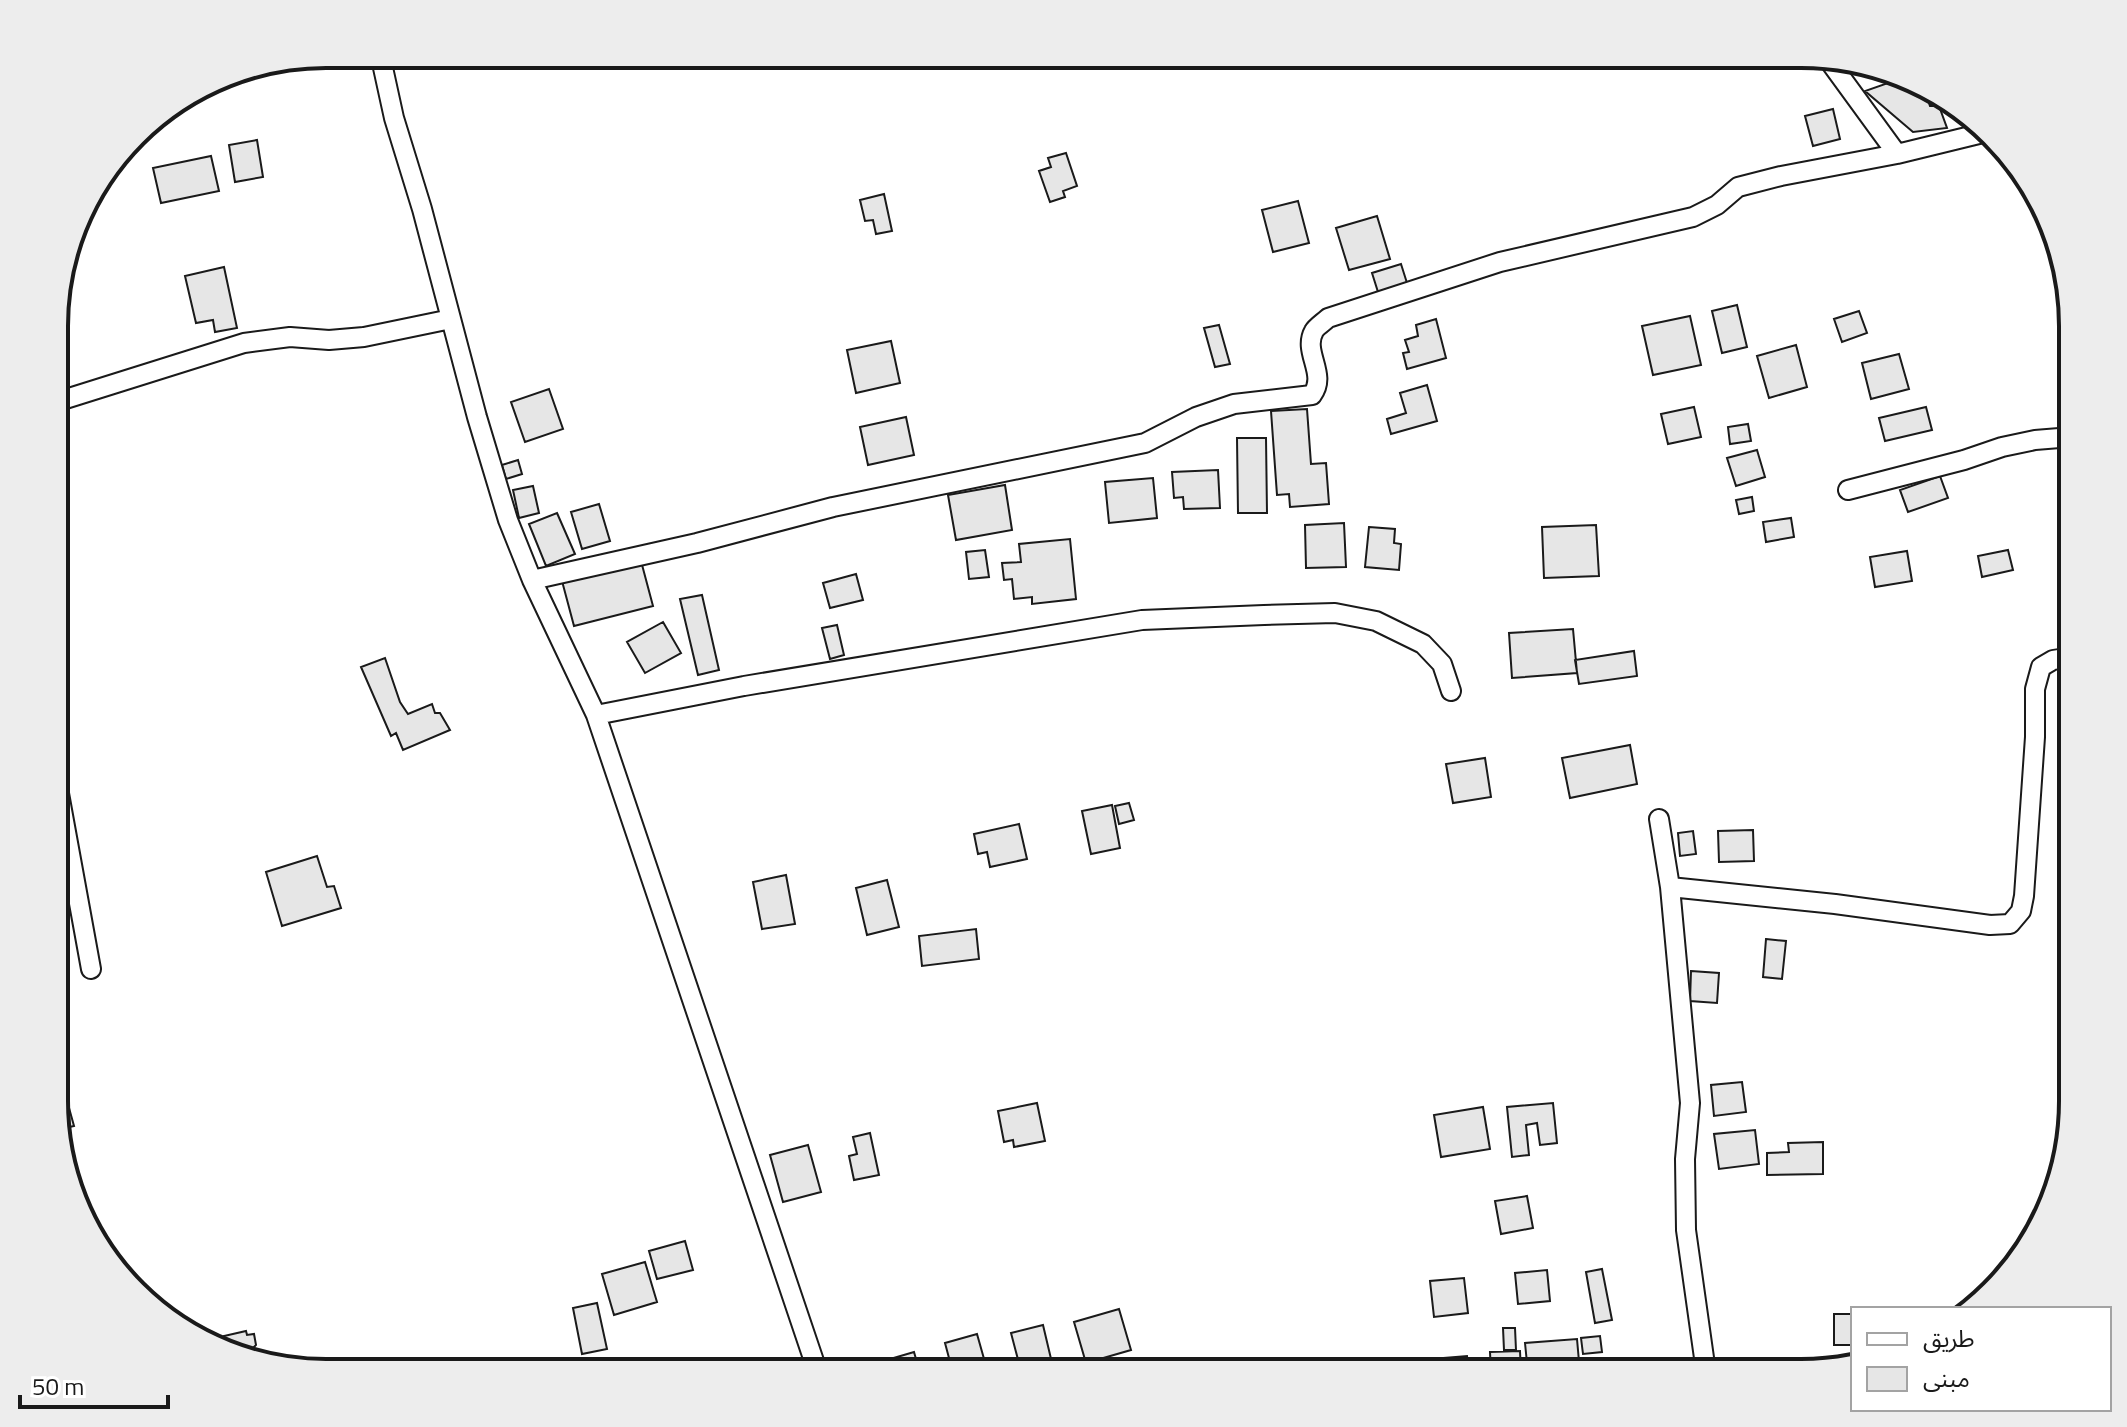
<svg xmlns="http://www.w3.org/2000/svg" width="2127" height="1427" font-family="'Titillium Web','Noto Sans Arabic',sans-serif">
<rect width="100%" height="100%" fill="#fff"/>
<path fill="#e6e6e6" stroke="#1a1a1a" stroke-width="2" d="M1905 77 1923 86 1930 106H1939L1947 128 1913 132 1865 91Z
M1833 109 1840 139 1813 146 1805 116Z
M257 140 263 177 235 182 229 145Z
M1066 153 1077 186 1063 191 1065 197 1050 202 1039 171 1051 167 1048 158Z
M211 156 219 191 161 203 153 168Z
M884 194 892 231 876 234 873 220 865 221 860 200Z
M1298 201 1309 243 1273 252 1262 210Z
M1377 216 1390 259 1349 270 1336 228Z
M1401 264 1407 283 1378 292 1372 273Z
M224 267 237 328 215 332 213 320 196 323 185 276Z
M1737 305 1747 347 1722 353 1712 311Z
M1859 311 1867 333 1842 342 1834 319Z
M1690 316 1701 365 1653 375 1642 326Z
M1436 319 1446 358 1407 369 1403 353 1409 352 1405 340 1418 336 1416 325Z
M1219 325 1230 364 1215 367 1204 328Z
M891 341 900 383 856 393 847 350Z
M1796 345 1807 387 1769 398 1757 356Z
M1899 354 1909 389 1871 399 1862 363Z
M1427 385 1437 421 1391 434 1387 419 1406 413 1400 393Z
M549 389 563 429 525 442 511 402Z
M1694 407 1701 437 1668 444 1661 414Z
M1926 407 1932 430 1885 441 1879 418Z
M1307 409 1311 464 1326 463 1329 504 1290 507 1289 494 1277 495 1271 411Z
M906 417 914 455 868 465 860 427Z
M1748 424 1751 441 1730 444 1728 427Z
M1237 438H1266L1267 513H1238Z
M1757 450 1765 477 1736 486 1727 458Z
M518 460 522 474 506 479 502 465Z
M1218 470 1220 508 1184 509 1183 497 1174 498 1172 472Z
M1940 476 1948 498 1908 512 1900 490Z
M1153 478 1157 518 1109 523 1105 482Z
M1005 485 1012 530 956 540 948 495Z
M533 486 539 513 519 518 513 490Z
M1752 497 1754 511 1739 514 1736 500Z
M599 504 610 541 582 549 571 512Z
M557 513 575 554 546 566 529 524Z
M1791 518 1794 537 1766 542 1763 522Z
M1344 523 1346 567 1306 568 1305 525Z
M1596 525 1599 576 1544 578 1542 527Z
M1369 527 1395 529 1394 543 1401 544 1399 570 1365 567Z
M1070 539 1076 599 1032 604V597L1014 599 1012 579 1004 580 1002 563 1021 562 1019 544Z
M985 550 989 577 969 579 966 552Z
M2008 550 2013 570 1982 577 1978 556Z
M1907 551 1912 581 1875 587 1870 557Z
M641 561 653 606 574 626 562 581Z
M856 574 863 600 830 608 823 583Z
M702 595 719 670 698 675 680 599Z
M663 622 681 653 645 673 627 642Z
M837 625 844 655 830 659 822 628Z
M1573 629 1577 673 1512 678 1509 633Z
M1634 651 1637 676 1579 684 1575 660Z
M385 658 400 702 408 714 432 704 435 713H440L450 730 403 750 396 733 391 736 361 667Z
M1630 745 1637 784 1570 798 1562 758Z
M1485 758 1491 797 1453 803 1446 764Z
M1129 803 1134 820 1119 824 1115 806Z
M1112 805 1120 848 1091 854 1082 811Z
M1019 824 1027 859 990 867 987 852 978 854 974 834Z
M1753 830 1754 861 1719 862 1718 831Z
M1693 831 1696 854 1680 856 1678 833Z
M317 856 327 887 334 886 341 908 282 926 266 872Z
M786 875 795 924 762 929 753 882Z
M887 880 899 927 867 935 856 888Z
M976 929 979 959 922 966 919 936Z
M1766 939 1786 941 1782 979 1763 977Z
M2072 948V1009L2069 1010 2064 949Z
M1691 971 1719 973 1717 1003 1690 1001Z
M58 1068 74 1126 56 1130V1069Z
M1742 1082 1746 1112 1714 1116 1711 1085Z
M1037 1103 1045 1141 1014 1147 1013 1140 1004 1142 998 1111Z
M1553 1103 1557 1143 1540 1145 1537 1123 1526 1125 1529 1155 1512 1157 1507 1107Z
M1483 1107 1490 1149 1441 1157 1434 1115Z
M1755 1130 1759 1164 1719 1169 1714 1134Z
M870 1133 879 1175 854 1180 849 1156 857 1154 853 1137Z
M1823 1142V1174L1767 1175V1153L1789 1152 1788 1143Z
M808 1145 821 1192 783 1202 770 1155Z
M1527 1196 1533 1228 1501 1234 1495 1201Z
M685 1241 693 1270 657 1279 649 1251Z
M645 1262 657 1302 614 1315 602 1274Z
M1602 1269 1612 1320 1595 1323 1586 1272Z
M1547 1270 1550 1301 1518 1304 1515 1273Z
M1464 1278 1468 1313 1434 1317 1430 1281Z
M597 1303 607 1349 582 1354 573 1308Z
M1119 1309 1131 1350 1086 1363 1074 1322Z
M1834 1314H1853V1345H1834Z
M1043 1325 1052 1363 1021 1371 1011 1333Z
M1503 1328H1515L1516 1350H1504Z
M246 1331 247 1335 254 1334 256 1345 251 1350 248 1346 226 1351 224 1336Z
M977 1334 988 1373H953L945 1343Z
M1600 1336 1602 1352 1583 1354 1581 1338Z
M1577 1339 1580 1373H1528L1525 1343Z
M1520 1351 1521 1373H1491L1490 1352Z
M914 1352 920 1373H883L880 1362Z
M1467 1356 1469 1373H1433L1432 1359Z
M1694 1360 1695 1372 1647 1373V1363Z"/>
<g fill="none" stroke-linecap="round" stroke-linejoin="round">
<defs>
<path id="street" d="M380 54 394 118 422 209 477 417 508 520 532 580 596 715 818 1373
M1827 58 1897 154
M56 402 244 343 290 337 329 340 364 337 451 319
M1848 490 1964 460 2002 447 2035 440 2072 437
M532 580 697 543 833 507 1145 443 1196 417 1234 404 1312 395C1328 374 1302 352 1314 331 1316 327 1324 322 1328 318L1500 262 1693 217 1717 205 1738 187 1781 176 1897 154 1983 133
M596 715 744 686 1142 620 1264 615 1335 613 1376 621 1423 644 1442 664 1451 691
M56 777 91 969
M1659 819 1670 887
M1706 1372 1686 1230 1685 1159 1690 1103 1670 887 1835 904 1990 925 2010 924 2021 911 2024 896 2035 737V689L2041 667 2053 660 2072 657"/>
</defs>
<use href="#street" stroke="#1a1a1a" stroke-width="22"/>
<use href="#street" stroke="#fff" stroke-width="18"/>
</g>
<path d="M0 0H2127V1427H0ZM326 68H1801A258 258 0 0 1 2059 326V1101A258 258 0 0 1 1801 1359H326A258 258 0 0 1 68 1101V326A258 258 0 0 1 326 68Z" fill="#ededed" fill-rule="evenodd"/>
<path fill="none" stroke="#1a1a1a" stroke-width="4" d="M326 68H1801A258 258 0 0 1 2059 326V1101A258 258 0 0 1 1801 1359H326A258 258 0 0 1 68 1101V326A258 258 0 0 1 326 68Z"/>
<rect x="1851" y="1307" width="260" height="104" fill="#ffffff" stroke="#a3a3a3" stroke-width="2"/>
<rect x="1867" y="1333" width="40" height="12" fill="#ffffff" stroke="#a3a3a3" stroke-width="2"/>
<text x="1923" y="1347" font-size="24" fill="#1a1a1a">طريق</text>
<rect x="1867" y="1367" width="40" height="24" fill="#e6e6e6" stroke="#a3a3a3" stroke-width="2"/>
<text x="1923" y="1387" font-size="24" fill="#1a1a1a">مبنى</text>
<path d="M20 1395v12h148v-12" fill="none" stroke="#1a1a1a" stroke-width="4"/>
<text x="32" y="1395" font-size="24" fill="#1a1a1a" stroke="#ffffff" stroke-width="6" paint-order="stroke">50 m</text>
</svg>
